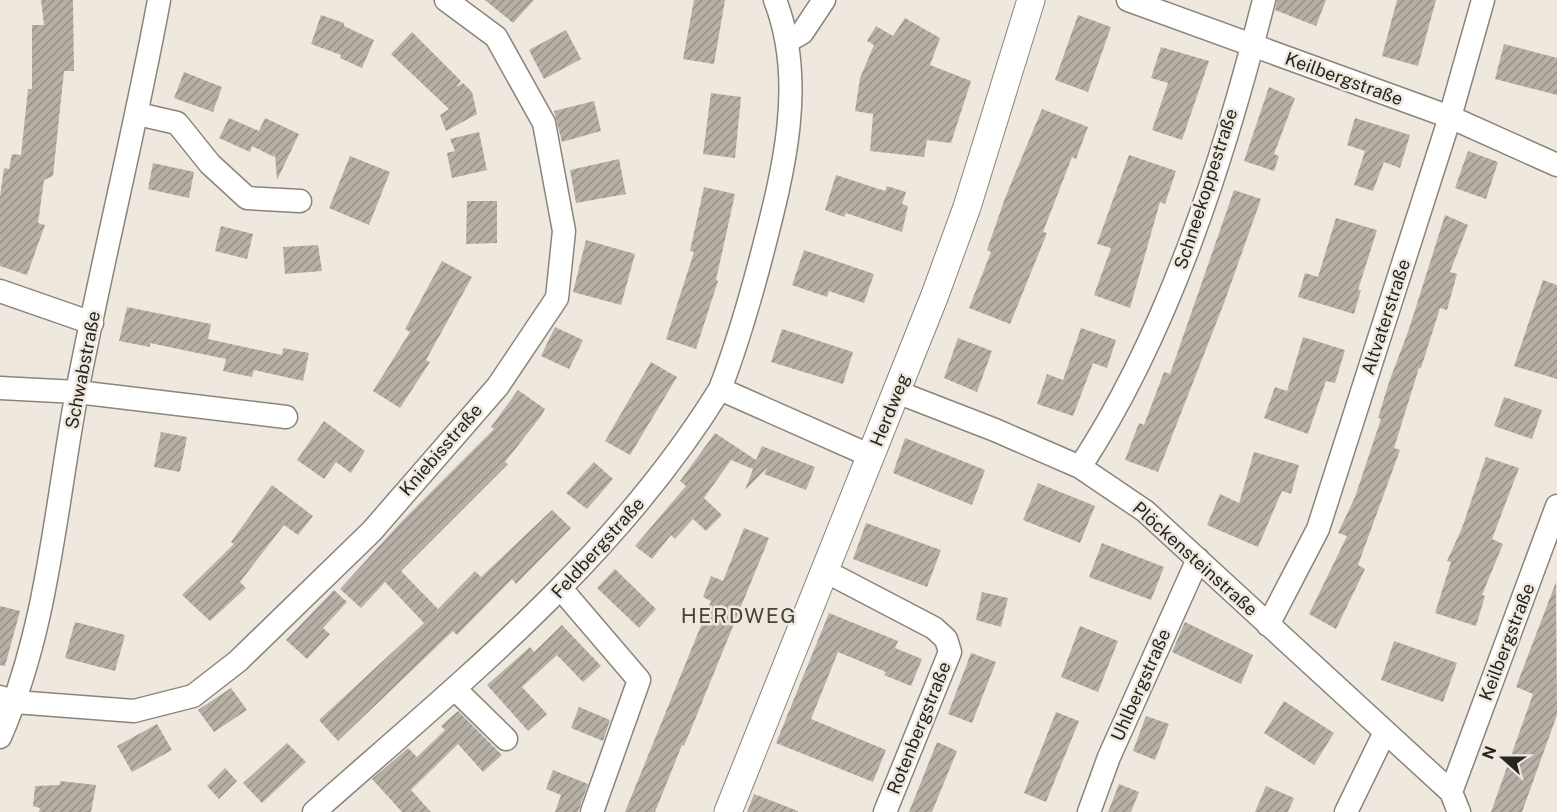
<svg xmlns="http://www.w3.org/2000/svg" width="1557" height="812" font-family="'Public Sans',sans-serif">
<defs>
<pattern id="building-hatch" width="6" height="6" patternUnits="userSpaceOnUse" patternTransform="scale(1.5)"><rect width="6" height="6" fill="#b6b0a6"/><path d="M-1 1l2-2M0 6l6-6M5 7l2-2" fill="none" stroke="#948f87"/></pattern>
</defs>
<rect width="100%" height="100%" fill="#efe8de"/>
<path fill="url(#building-hatch)" d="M41 0H73L74 71H64L53 176 44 180 38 223 45 225 27 275 0 266V197L4 168 9 169 12 154 21 155 28 89H32V25H44Z
M485 0H534L513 23Z
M694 0H725L714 64 683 59Z
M1277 0H1326L1316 26 1275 10Z
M1397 0H1436L1418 66 1382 56Z
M321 15 344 23V26L374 40 362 68 340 58 341 55 311 44Z
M1078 15 1111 27 1088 92 1055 80Z
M905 18 940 38 930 65 971 81 951 143 927 140 924 157 870 151 873 114 855 111 860 78 874 45 867 41 876 26 893 36Z
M566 30 581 59 544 79 529 50Z
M412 32 461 81 456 87 463 83 472 92 477 114 446 131 440 115 449 109 391 54Z
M1504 44 1557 58V95L1495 79Z
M1161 47 1209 61 1182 140 1152 130 1168 83 1151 78Z
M184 72 222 87 213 112 174 98Z
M1269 87 1295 98 1274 154 1279 156 1274 171 1244 161Z
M711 93 741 97 735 158 703 154Z
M594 101 601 131 562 142 554 111Z
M1042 109 1088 127 1076 159 1072 157 1043 232 1047 233 1010 324 969 308 991 252 987 250 1005 198Z
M229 118 259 131 265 118 299 134 277 180 275 154 274 157 252 146 250 152 219 138Z
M1355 118 1410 135 1400 168 1384 162 1373 191 1354 185 1365 151 1347 145Z
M479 132 487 170 452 178 447 153 455 151 450 139Z
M1468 151 1498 162 1486 199 1455 188Z
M1129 155 1176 171 1165 204 1160 202 1130 308 1094 295 1111 248 1097 244Z
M350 156 390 172 369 225 329 208Z
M619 159 626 194 576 203 570 170Z
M153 163 194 172 189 198 148 189Z
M836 175 885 191 887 186 906 192 902 204 908 206 902 232 846 213 844 217 825 210Z
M704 187 735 194 716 280 718 281 696 349 666 339 694 252 690 251Z
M1234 190 1261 199 1224 303 1158 472 1125 460 1139 423 1144 425 1164 372 1170 374Z
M467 201H497V243L466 244Z
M1445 215 1468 225 1450 272 1457 274 1447 310 1440 308 1421 368H1419L1394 448 1400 450 1358 565 1365 569 1336 629 1309 614 1347 536 1338 533 1355 497 1381 419 1378 418 1389 382 1409 329Z
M1336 218 1377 230 1358 290H1361L1354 314 1298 297 1305 273 1318 277Z
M221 226 253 234 247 259 215 251Z
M586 240 635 254 621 305 573 292Z
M318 245 322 271 285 274 283 247Z
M804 250 874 274 864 303 829 291 827 297 792 285Z
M442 261 472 277 426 360 430 362 400 408 373 391 410 332 405 329Z
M1543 280 1557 285V379L1514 366Z
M127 307 211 324 208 339 282 355 283 348 309 353 303 381 254 370 252 377 223 371 226 359 150 343V347L119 341Z
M555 327 583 340 569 369 541 356Z
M1081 328 1116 340 1107 368 1093 363 1073 416 1037 404 1047 374 1063 380Z
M782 329 853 352 843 384 771 362Z
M1303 337 1345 350 1335 383 1326 381 1308 434 1264 418 1275 387 1287 391Z
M958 338 992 351 977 392 944 378Z
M651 362 677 377 630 455 605 441Z
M518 390 545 409 541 416 505 462 508 464 401 571 438 609 475 571 481 577 552 510 571 528 516 584 512 579 457 635 453 631 338 741 319 720 424 623 385 582 361 608 340 589 402 521 494 429 491 427Z
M1504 397 1542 410 1532 439 1494 426Z
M324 421 365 451 351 473 336 462 324 479 297 460Z
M161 432 187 437 180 472 154 467Z
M715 433 756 460 762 446 815 467 806 490 764 474 767 468 745 490 753 469 731 460 704 498 722 515 706 531 693 519 675 539 671 535 652 559 635 546 686 486 680 481Z
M905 438 985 470 972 505 893 473Z
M1254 452 1299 465 1291 494 1282 491 1258 547 1207 525 1220 494 1239 503Z
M1486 457 1519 468 1492 539 1503 544 1482 595 1485 596 1476 626 1435 613 1451 562 1447 561 1462 528Z
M594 462 613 479 587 509 566 493Z
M1038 483 1095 506 1080 543 1023 520Z
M272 485 313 516 298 535 284 525 240 582 246 588 210 621 182 595 234 544 231 542Z
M866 523 941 550 927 587 853 559Z
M744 528 769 538 696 717 684 746 682 745 655 812H625L711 601 703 597 711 576 723 581Z
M1102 543 1164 567 1151 600 1089 577Z
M615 569 656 609 639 628 597 588Z
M1556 582 1557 715 1522 812H1491L1533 694 1516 687Z
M334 590 347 602 323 628 330 634 307 659 286 640Z
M982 592 1008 598 1001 627 976 620Z
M0 606 20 611 5 666 0 665Z
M829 613 898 641 895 648 922 659 911 686 884 675 886 672 838 652 811 719 886 750 873 782 776 743Z
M75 622 125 635 115 671 65 658Z
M1185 622 1253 655 1241 684 1172 652Z
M562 625 601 666 583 682 557 655 522 687 547 714 528 731 487 685 530 647 534 652Z
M1080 626 1118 641 1098 692 1061 677Z
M1394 641 1457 663 1443 702 1381 680Z
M971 653 996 662 972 723 948 714Z
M231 688 247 710 214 732 198 710Z
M1284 701 1334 733 1314 765 1264 733Z
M579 707 610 720 603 741 571 728Z
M458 711 502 755 483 772 458 744 411 790 431 812H402L372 779 408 748 417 757 445 730 441 726Z
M1056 712 1079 721 1046 802 1024 793Z
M1146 716 1169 724 1155 760 1133 751Z
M157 724 172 750 132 772 117 746Z
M937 742 957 751 932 812H909Z
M287 743 306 762 262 803 243 783Z
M225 768 237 781 219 799 207 786Z
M553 770 588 784 578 812H555L561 795 546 789Z
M60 781 96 785 91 812H39L40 808 33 806 35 786 60 785Z
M1119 784 1139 792 1131 812H1108Z
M1266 786 1294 798 1288 812H1255Z
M754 794 798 811V812H747Z"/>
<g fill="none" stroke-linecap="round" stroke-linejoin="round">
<defs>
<path id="minor" d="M775 0C807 82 783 173 762 254 750 300 737 345 720 389L871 456
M1128 0 1450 117 1557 165
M788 41 802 33 824 0
M138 114 177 123 210 164 247 198 300 201
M0 291 92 323
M0 388 77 392 286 417
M897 392 995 430 1080 467 1145 511 1451 792
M1080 467C1169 332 1225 156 1264 0
M825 571 934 628 946 639 950 652 885 812
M562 590 639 680 592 812
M1268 625 1318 529 1450 117 1483 0
M455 689 506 739
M0 697 15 702 134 711 193 696 238 661 372 531 498 386 557 298 564 231 544 123 496 37 446 0
M0 737C48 628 55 509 77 392 102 261 135 131 159 0
M314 812C461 682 616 558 720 389
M1089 812 1109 757 1198 559
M1346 812 1385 732
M1459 812 1451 792 1557 506"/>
<path id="tertiary" d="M728 812 935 295 967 207 1031 0"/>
</defs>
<use href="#minor" stroke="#8b847b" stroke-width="25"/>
<use href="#tertiary" stroke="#8b847b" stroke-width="29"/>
<use href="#minor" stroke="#fff" stroke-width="22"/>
<use href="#tertiary" stroke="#fff" stroke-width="27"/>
</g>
<g text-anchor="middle" stroke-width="5" stroke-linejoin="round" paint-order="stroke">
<g font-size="18" fill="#272521" stroke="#efe8de">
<text transform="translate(1344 79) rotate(20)" y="6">Keilbergstraße</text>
<text transform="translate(1206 189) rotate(-72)" y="6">Schneekoppestraße</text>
<text transform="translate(1386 317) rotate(-72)" y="6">Altvaterstraße</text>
<text transform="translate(83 370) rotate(-79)" y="6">Schwabstraße</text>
<text transform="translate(890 410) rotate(-68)" y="6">Herdweg</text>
<text transform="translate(441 450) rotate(-49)" y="6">Kniebisstraße</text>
<text transform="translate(598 548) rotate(-48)" y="6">Feldbergstraße</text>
<text transform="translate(1195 559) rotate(42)" y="6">Plöckensteinstraße</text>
<text transform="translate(1507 642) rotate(-69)" y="6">Keilbergstraße</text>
<text transform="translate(1141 685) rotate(-66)" y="6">Uhlbergstraße</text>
<text transform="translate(919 728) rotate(-68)" y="6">Rotenbergstraße</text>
</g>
<g font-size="21" letter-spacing="1.5" fill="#48433a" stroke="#efe8de">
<text x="739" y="623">HERDWEG</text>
</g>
</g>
<g transform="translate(1503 758) rotate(291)" stroke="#efe8de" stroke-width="4.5" paint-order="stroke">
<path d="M0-4.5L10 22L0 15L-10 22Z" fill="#272521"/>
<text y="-9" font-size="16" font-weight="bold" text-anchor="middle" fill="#272521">N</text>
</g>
</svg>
